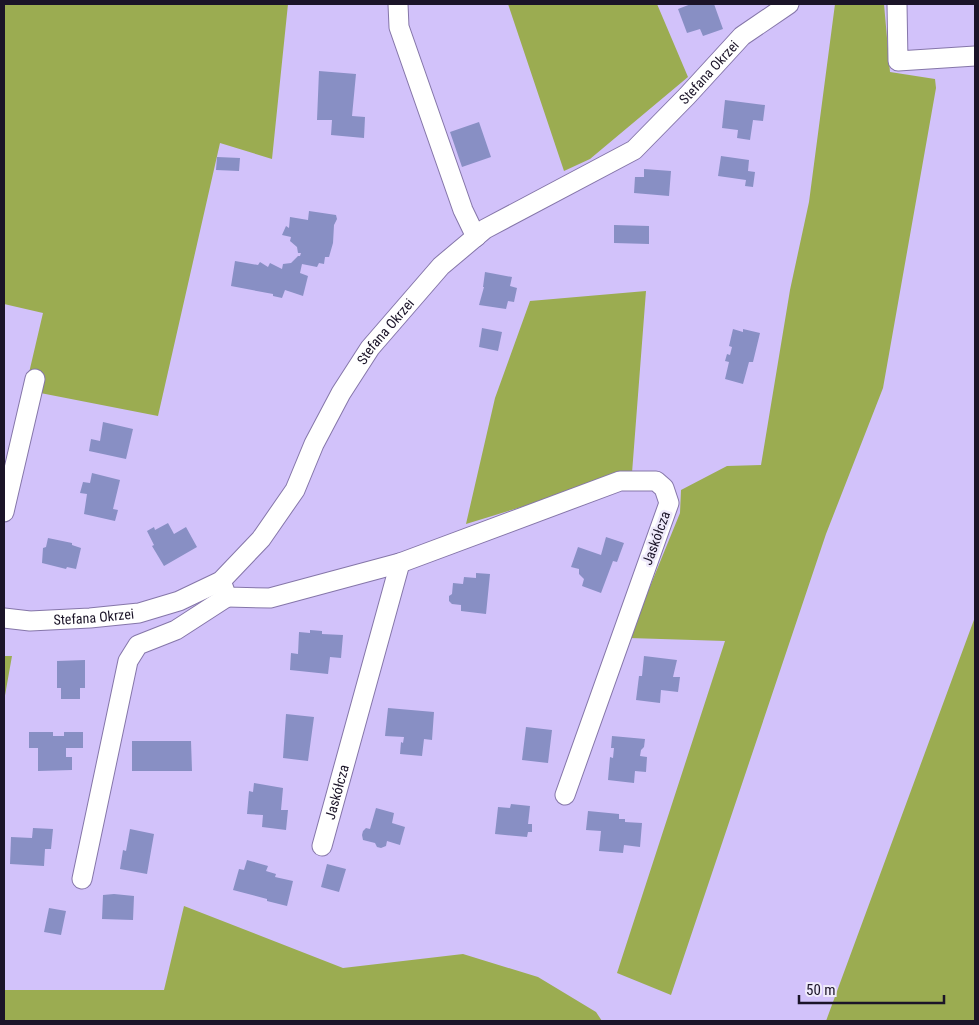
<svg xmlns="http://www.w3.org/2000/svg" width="979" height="1025" font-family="'Roboto Condensed',sans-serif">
<rect width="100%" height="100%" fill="#d2c2fa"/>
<path fill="#9bac51" d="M4 4H288L272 159 220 143 158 416 25 390 43 313 4 304Z
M508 4H657L688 77 590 159 564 171Z
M835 4H884L890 72 935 79 936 88 883 388 826 534 671 995 617 973 725 641 629 638 680 513 681 490 727 466 761 465 790 290 809 202Z
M646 291 632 473 466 524 495 398 530 301Z
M975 617V1021H826Z
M4 656H12L4 701Z
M184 906 343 968 463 954 538 977 596 1012 602 1021H4V990H164Z"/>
<path fill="#888fc4" d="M691 4H714L723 29 703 36 700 29 687 33 678 9Z
M319 71 356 74 352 116 365 117 364 138 331 135 332 120H317Z
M725 100 765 105 763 121 753 120 750 140 737 138 738 130 722 128Z
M479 122 491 157 462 167 450 132Z
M721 156 749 160 748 171 755 172 753 187 745 186 746 180 718 176Z
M217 157 240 158 239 171 216 170Z
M644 169 671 171 669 196 634 193 635 177H644Z
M309 211 336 215 337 219 334 225 333 243 329 257H325L324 264 319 263 317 267 302 264 300 273 308 276 303 296 285 290 282 298 273 296V294L231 286 235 261 258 265 260 262 268 267 270 263 282 269 283 264 291 263 298 256H300L301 253H298L297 247 290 241 291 237 282 235 286 226 289 228 290 217 308 220Z
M614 225 649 226V244L614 243Z
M485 272 512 277 510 286 517 288 514 302 508 301 506 309 479 305 484 287H483Z
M482 328 502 332 498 351 479 347Z
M733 329 743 332V329L760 333 753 362H749L743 384 725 379 729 362 725 361 727 354 730 355 732 347 729 346Z
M103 422 133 429 126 459 89 451 91 439 100 441Z
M92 473 120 480 113 509 118 510 115 521 84 514 87 494 80 493 83 482 90 483Z
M168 523 174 534 186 527 197 547 164 566 152 546 154 545 147 531 154 527 155 530Z
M606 537 624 543 617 562 613 561 601 593 582 586 584 579 579 574V569L571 567 578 547 601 555Z
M48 538 72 543V545L81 548 76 569 67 567 66 569 42 563 43 548 46 547Z
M476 573 490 574 486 614 461 611V605L452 604 449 601V596L452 594 453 583 463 584 464 577 476 578Z
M310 630 322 631V634L343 635 341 658 330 657 328 674 290 670 291 653 298 654 299 632 310 633Z
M644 656 677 660 673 677H680L678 692 661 690 660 703 636 700 639 676H642Z
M85 660V688H80V699H61V688H57V661Z
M388 708 434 712 432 740 424 739 422 756 400 754 401 742 403 743 404 737 385 736Z
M286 714 314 717 308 761 283 758Z
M526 727 552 730 548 763 522 760Z
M29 732H53V736H64V732H83V748H66V757H72V770L38 771V748H29Z
M612 736 645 739 644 747 641 750 640 756 647 757 646 772 635 771 634 783 608 780 610 757 613 758 614 748H611Z
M132 741H191L192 771H132Z
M254 783 283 788 281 810H288L286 830 262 827 263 815 247 814 249 791 253 792Z
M511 804 530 806 528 824H532V832H528L527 837 495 834 498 807 510 808Z
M376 808 394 813 392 823 405 827 400 845 387 841 386 846 381 848 377 847 375 843 363 840 362 835 363 831 366 828 370 829Z
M588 811 619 814V819H625V822L642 823 640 847 624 845 623 853 599 851 601 831 586 830Z
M33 828 53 829 51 849H45L44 866 10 864 11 837 32 838Z
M130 829 154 834 147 874 120 869 123 850 126 851Z
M247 860 268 866 266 871 276 874 275 877 293 881 287 906 267 901V899L233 890 239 869 244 870Z
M327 864 346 869 339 892 321 887Z
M114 894 134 896 133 920 102 919 103 895Z
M49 908 66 911 61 935 44 932Z"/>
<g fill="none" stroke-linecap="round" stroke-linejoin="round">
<defs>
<g id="minor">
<path d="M398 4 399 27 463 210 476 237"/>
<path d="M897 4 898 61 975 56"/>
<path d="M4 512 35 379"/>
<path d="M221 581 227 597 270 598 400 563 620 481H656L664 488 669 503 565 795"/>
<path id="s1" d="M4 618 30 621 90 618 139 613 179 601 221 581 261 539 295 490 314 444 341 393 370 348 441 266 485 229 634 150 687 96 742 36 789 4"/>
<path id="s2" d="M322 846 400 563"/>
<path d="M82 879 128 661 138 645 176 630 227 597"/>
</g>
</defs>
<use href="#minor" stroke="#8576a9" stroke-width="21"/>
<use href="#minor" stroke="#fff" stroke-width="19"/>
</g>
<g text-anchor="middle" stroke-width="5" stroke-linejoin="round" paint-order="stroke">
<g font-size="14" fill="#1b1428" stroke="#efeafb">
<text dy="5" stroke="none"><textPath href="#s1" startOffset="945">Stefana Okrzei</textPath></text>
<text dy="5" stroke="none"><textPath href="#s1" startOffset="525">Stefana Okrzei</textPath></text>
<text transform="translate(656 538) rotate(-70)" y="5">Jaskółcza</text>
<text dy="5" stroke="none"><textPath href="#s1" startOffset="90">Stefana Okrzei</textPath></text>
<text dy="5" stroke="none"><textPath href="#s2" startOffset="56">Jaskółcza</textPath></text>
</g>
</g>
<rect width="979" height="1025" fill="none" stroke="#1b1428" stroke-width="10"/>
<path d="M799 995v8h145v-8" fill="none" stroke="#1b1428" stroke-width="2.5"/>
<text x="806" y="995" font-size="15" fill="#1b1428" stroke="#efeafb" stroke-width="4" paint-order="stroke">50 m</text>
</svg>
